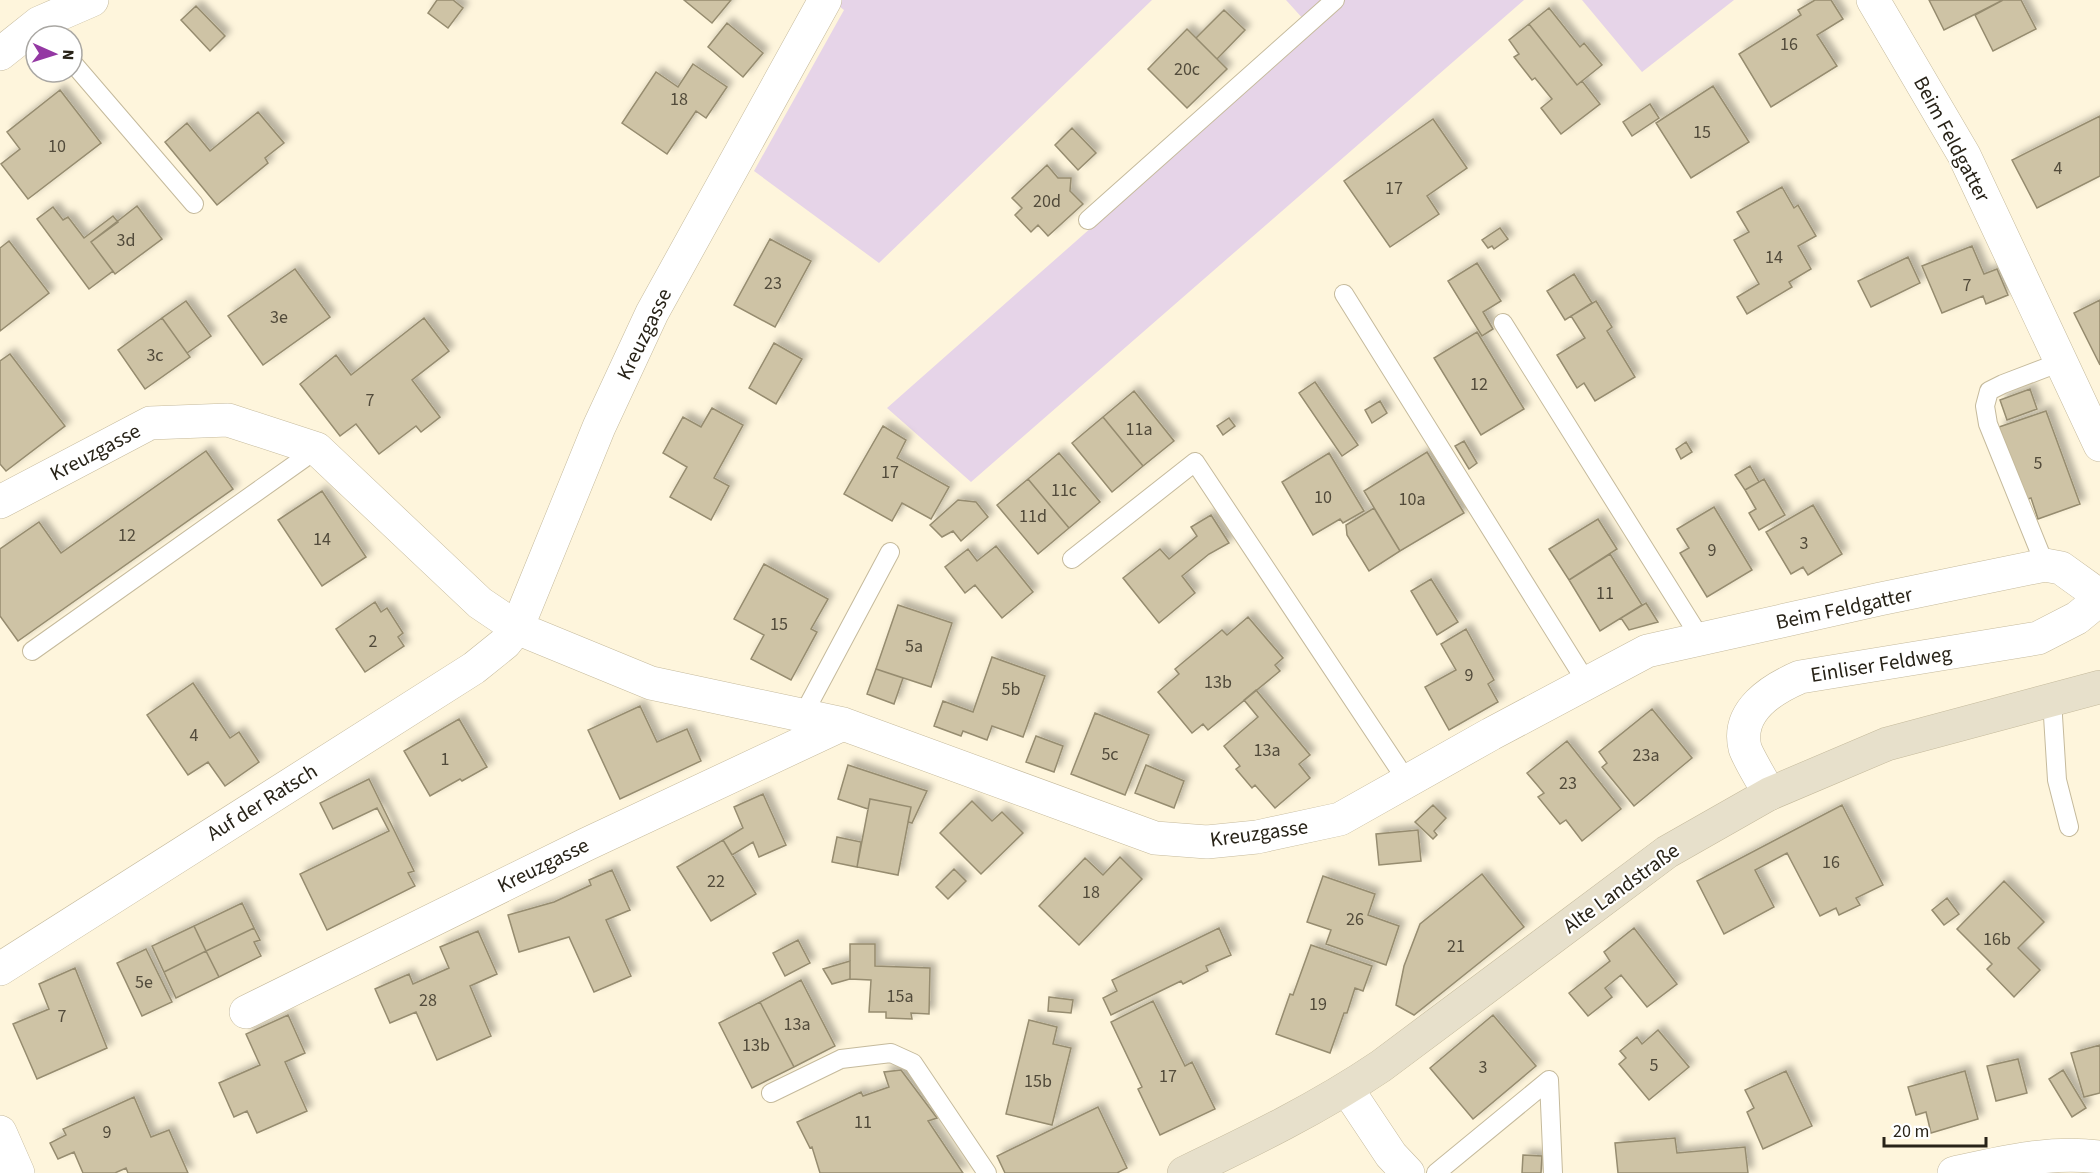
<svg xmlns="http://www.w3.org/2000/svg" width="2100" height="1173" font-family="'Source Sans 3',sans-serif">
<defs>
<filter id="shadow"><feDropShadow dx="5.5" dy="-5.5" stdDeviation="3" flood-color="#0004"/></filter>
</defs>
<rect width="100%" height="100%" fill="#fef5dc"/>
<path fill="#e6d4e8" d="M831 0H1152L879 263 754 171 844 10Z
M1286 0H1524L971 482 887 408 1314 31Z
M1582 0H1734L1642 72Z"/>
<path fill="#cec3a5" stroke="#968c6f" stroke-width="1.5" filter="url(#shadow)" d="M437 0H453L463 8 448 28 428 13Z
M684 0H731L712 23Z
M1815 0H1831L1843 19 1817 35 1837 66 1771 107 1739 54 1801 15 1798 10Z
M1929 0H2003L1944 30Z
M2003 0H2021L2036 29 1993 51 1975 15Z
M196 6 225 36 210 51 181 20Z
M1549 8 1580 47 1584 43 1602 65 1577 85 1529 24Z
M1224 10 1245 30 1217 59 1196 38Z
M727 23 763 53 743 77 708 47Z
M1529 24 1577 85 1582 81 1600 104 1561 134 1541 108 1552 99 1535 78 1532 80 1514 57 1519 54 1509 40Z
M1187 29 1227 69 1187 108 1148 69Z
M693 64 727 87 706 118 696 111 667 154 622 123 656 72 678 87Z
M1713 86 1749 142 1691 178 1656 123Z
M60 90 101 143 28 199 1 164 20 149 7 132Z
M1650 104 1659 118 1632 136 1623 122Z
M258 112 284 143 265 158 268 163 217 205 165 142 187 123 210 151Z
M2100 116V176L2037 208 2012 160Z
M1433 119 1467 168 1427 196 1439 214 1390 247 1344 181Z
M1072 128 1096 153 1078 170 1055 145Z
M1047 165 1058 178H1071L1070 191 1083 204 1048 236 1038 225 1031 232 1015 215 1022 208 1012 198Z
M1782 187 1794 208 1798 205 1816 236 1798 246 1811 269 1789 282 1792 287 1747 314 1737 297 1759 284 1734 240 1749 232 1737 212Z
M137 206 162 239 115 274 91 242Z
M53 207 63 220 68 217 84 238 113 216 118 222 91 242 113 271 89 289 37 219Z
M1500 228 1508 239 1494 249 1492 246 1488 248 1482 240Z
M770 239 811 261 775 327 734 305Z
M9 241 49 293 0 331V248Z
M1972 246 1984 274 1997 269 2008 295 1986 304 1983 296 1942 313 1922 266Z
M1908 257 1920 283 1871 307 1858 281Z
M1477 263 1501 301 1483 312 1493 329 1482 336 1448 281Z
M295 269 330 317 263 365 228 316Z
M1574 274 1592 303 1565 320 1547 291Z
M2100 300V365L2074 313Z
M186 301 211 336 187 353 162 318Z
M1596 301 1612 327 1607 331 1635 377 1595 401 1584 383 1577 388 1557 355 1585 338 1571 316Z
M162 318 190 357 145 389 118 350Z
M424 318 449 351 412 380 440 417 421 432 416 426 379 454 356 424 340 436 300 384 336 355 351 375Z
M1477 332 1524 409 1481 435 1434 358Z
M774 343 802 359 776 404 749 388Z
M10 354 65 426 6 471 0 464V361Z
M1315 382 1358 445 1342 456 1299 393Z
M2030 389 2037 409 2007 420 2000 400Z
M1134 391 1174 441 1143 466 1103 417Z
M1380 401 1387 413 1372 423 1365 410Z
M712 408 743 425 714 478 729 486 711 520 670 497 687 467 663 453 683 417 701 427Z
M2046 411 2080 504 2038 519 2031 498 2025 500 1999 427Z
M1103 417 1143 466 1112 492 1072 443Z
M1229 418 1235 426 1223 435 1217 426Z
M883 426 906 440 897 458 949 487 931 519 902 503 892 521 844 494Z
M1464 441 1477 463 1469 469 1455 446Z
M1686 442 1692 452 1681 459 1676 449Z
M206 451 233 489 18 641 0 616V549L39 522 61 553Z
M1427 452 1464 513 1400 551 1364 491Z
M1059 453 1100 502 1069 528 1028 479Z
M1329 453 1364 511 1343 523 1340 519 1313 535 1282 482Z
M1750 466 1759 482 1745 490 1735 475Z
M1028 479 1069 528 1038 554 997 505Z
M1764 479 1785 515 1759 530 1749 513 1756 509 1745 490Z
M322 491 366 557 322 586 278 520Z
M958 500 976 502 988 517 961 541 953 531 942 537 930 525Z
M1813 505 1842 554 1808 575 1803 567 1791 574 1766 532Z
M1714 507 1752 570 1707 597 1680 553 1689 548 1677 529Z
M1374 508 1400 551 1369 571 1347 535 1346 525Z
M1211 515 1229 543 1209 554 1182 576 1195 593 1159 623 1123 578 1160 549 1169 559 1197 536 1191 527Z
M1598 519 1617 549 1569 580 1549 549Z
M996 546 1033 592 1002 618 975 585 965 593 945 567 968 549 977 561Z
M1610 554 1642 605 1600 631 1569 580Z
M764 564 828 599 811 629 817 632 791 680 751 659 764 635 734 619Z
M1431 579 1458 622 1437 635 1411 591Z
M375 602 381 612 387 608 403 633 398 637 404 646 365 672 336 629Z
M1646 603 1658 622 1629 630 1621 618Z
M898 605 952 623 931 687 876 669Z
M1248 617 1283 658 1275 665 1280 671 1208 730 1203 724 1192 733 1158 692 1179 674 1175 669 1222 630 1227 635Z
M1466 629 1494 680 1488 684 1498 702 1449 730 1425 687 1456 670 1441 644Z
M992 657 1045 676 1023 737 992 726 987 740 963 731 961 736 934 726 943 701 973 712Z
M876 669 903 678 894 704 867 694Z
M193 683 230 738 239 732 259 762 225 786 208 762 188 775 147 715Z
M1256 690 1310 755 1299 764 1310 778 1275 808 1255 785 1252 788 1236 769 1240 766 1224 746 1258 717 1244 700Z
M640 706 657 742 687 729 701 761 620 799 588 730Z
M1652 709 1692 758 1634 806 1602 767 1607 763 1599 752Z
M1095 713 1149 735 1125 795 1071 774Z
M459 719 487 767 462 781 460 779 430 796 404 751Z
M1036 736 1063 746 1054 772 1026 762Z
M1567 741 1621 809 1582 841 1566 820 1560 824 1538 797 1544 793 1527 773Z
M848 765 927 791 912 823 908 822 911 807 870 799 868 809 838 799Z
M1146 765 1184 781 1174 808 1135 793Z
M369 779 414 871 408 873 415 886 327 930 300 874 389 831 377 808 333 829 320 803Z
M763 794 786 845 759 857 753 842 732 855 723 840 743 828 734 807Z
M870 799 911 807 898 875 857 867Z
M972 801 992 821 1002 812 1023 833 981 874 940 833Z
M1433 805 1446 818 1434 831 1437 835 1433 839 1415 822Z
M1842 805 1883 885 1856 898 1860 905 1839 915 1836 908 1820 916 1787 853 1755 870 1774 907 1724 934 1697 881Z
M1418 830 1421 861 1379 865 1376 834Z
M837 837 861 842 857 867 832 862Z
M723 840 756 894 711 921 677 867Z
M1120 857 1142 879 1079 945 1039 906 1085 858 1103 875Z
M954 869 966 881 948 899 936 887Z
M612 870 630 910 606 920 631 976 594 992 569 937 519 952 508 915 554 902 591 885 589 880Z
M1482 874 1524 927 1414 1015 1396 1005 1404 966 1420 924Z
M1323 876 1375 894 1368 915 1399 926 1386 965 1326 944 1331 930 1307 922Z
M2004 881 2044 922 2018 948 2040 970 2014 997 1987 969 1992 964 1957 929Z
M1947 898 1959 914 1944 925 1932 910Z
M242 903 254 928 206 951 194 926Z
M194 926 206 951 164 972 152 946Z
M254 928 260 940 254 942 261 956 219 977 206 951Z
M1219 928 1231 955 1206 966 1208 971 1183 984 1181 981 1111 1015 1103 998 1117 991 1112 980Z
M1634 928 1677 984 1647 1007 1621 975 1605 988 1612 997 1588 1016 1569 993 1610 961 1604 952Z
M478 931 497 974 470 986 491 1036 437 1060 416 1012 390 1023 375 989 409 974 413 984 449 968 440 947Z
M798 940 810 963 785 976 773 953Z
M850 944H875V966L930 968 929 1014 911 1013 912 1019 886 1018V1012H869L871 980 850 979Z
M1311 945 1372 966 1363 991 1355 988 1347 1013H1344L1330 1053 1276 1034 1290 994 1293 995Z
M146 949 172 1002 142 1016 117 963Z
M206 951 219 977 176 998 164 972Z
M850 961V979L832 984 823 969Z
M75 968 107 1048 37 1079 13 1024 49 1009 39 984Z
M801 980 835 1046 794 1067 760 1002Z
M1049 997 1073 1000 1071 1013 1048 1011Z
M1153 1001 1185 1066 1192 1062 1215 1109 1160 1135 1138 1089 1142 1087 1111 1022Z
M760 1002 794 1067 752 1088 719 1023Z
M288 1015 305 1053 285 1062 307 1111 257 1133 247 1111 234 1117 219 1083 260 1065 246 1034Z
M1493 1015 1536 1066 1473 1119 1430 1068Z
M1029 1020 1057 1027 1053 1044 1071 1048 1052 1125 1006 1114Z
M1658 1030 1689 1067 1649 1100 1619 1064 1626 1058 1620 1051 1637 1037 1642 1044Z
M2100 1045V1093L2084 1097 2071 1053Z
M2018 1059 2027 1093 1996 1101 1987 1066Z
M901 1070 937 1118 928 1121 963 1173H820L812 1147 810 1148 797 1122 861 1092 863 1096 889 1087 884 1072Z
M2063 1070 2086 1108 2072 1117 2049 1079Z
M1786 1071 1812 1126 1763 1149 1747 1112 1754 1108 1745 1090Z
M1965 1071 1978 1119 1931 1133 1926 1112 1916 1115 1908 1087Z
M134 1097 151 1137 169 1130 188 1173H128L126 1168 115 1173H83L74 1152 58 1159 50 1143 66 1135 63 1129Z
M1098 1107 1127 1168 1117 1173H1005L997 1156Z
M1675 1138 1677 1153 1745 1147 1748 1173H1618L1615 1143Z
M1523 1155 1542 1156 1541 1173H1522Z"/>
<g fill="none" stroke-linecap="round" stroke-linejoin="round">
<defs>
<path id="service" d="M72 62 194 204
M1088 220 1335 0
M1344 294 1587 683
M1503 323 1701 639
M1072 559 1195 462 1407 781
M2045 565 1988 424 1985 406 1989 391 2003 384 2061 362
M32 651 317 449
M2052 700 2057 780 2069 827
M803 715 890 552
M771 1093 841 1059 891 1053 913 1063 987 1173
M1436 1173 1549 1080 1553 1173"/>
<path id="minor" d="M1873 0 1964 155 2100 445
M0 54 39 23 92 0
M0 502 150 423 228 420 317 449 480 603 517 628 651 683 843 724 1155 838 1207 842 1257 837 1340 819 1491 734 1647 651 1880 599 2045 565 2061 568 2100 596
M1769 794C1764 783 1748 758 1745 748 1736 711 1772 689 1800 677L2038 638 2077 618 2100 599
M0 969 474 668 505 643 517 628 599 427 652 313 825 0
M246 1012 587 844 843 724
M1347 1089 1391 1155 1408 1173
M0 1132 18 1173
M1954 1173C2004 1162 2049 1151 2100 1157"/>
<path id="secondary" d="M1184 1173C1251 1141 1319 1108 1381 1066L1667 852 1769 794 1887 744 2100 687"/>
</defs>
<use href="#service" stroke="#c5ba9c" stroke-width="20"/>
<use href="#minor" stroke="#c5ba9c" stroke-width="34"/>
<use href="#secondary" stroke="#c5ba9c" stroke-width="34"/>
<use href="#service" stroke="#fff" stroke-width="18"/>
<use href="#minor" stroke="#fff" stroke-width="33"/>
<use href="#secondary" stroke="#e7e0cb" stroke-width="33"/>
</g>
<g text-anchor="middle" stroke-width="4.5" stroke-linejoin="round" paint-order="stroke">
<g font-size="18" fill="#524b3b">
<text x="1789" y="50">16</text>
<text x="1187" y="75">20c</text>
<text x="679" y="105">18</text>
<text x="1702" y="138">15</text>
<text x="57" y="152">10</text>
<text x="2058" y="174">4</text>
<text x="1394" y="194">17</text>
<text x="1047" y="207">20d</text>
<text x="126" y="246">3d</text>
<text x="1774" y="263">14</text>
<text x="773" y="289">23</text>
<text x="1967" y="291">7</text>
<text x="279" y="323">3e</text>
<text x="155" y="361">3c</text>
<text x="1479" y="390">12</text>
<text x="370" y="406">7</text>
<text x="1139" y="435">11a</text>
<text x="2038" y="469">5</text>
<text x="890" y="478">17</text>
<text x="1064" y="496">11c</text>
<text x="1323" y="503">10</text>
<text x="1412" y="505">10a</text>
<text x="1033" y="522">11d</text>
<text x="127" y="541">12</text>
<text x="322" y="545">14</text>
<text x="1804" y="549">3</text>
<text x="1712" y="556">9</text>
<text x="1605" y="599">11</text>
<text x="779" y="630">15</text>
<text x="373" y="647">2</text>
<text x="914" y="652">5a</text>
<text x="1469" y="681">9</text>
<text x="1218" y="688">13b</text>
<text x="1011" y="695">5b</text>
<text x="194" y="741">4</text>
<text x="1267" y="756">13a</text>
<text x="1110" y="760">5c</text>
<text x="1646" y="761">23a</text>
<text x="445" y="765">1</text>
<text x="1568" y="789">23</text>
<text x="1831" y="868">16</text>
<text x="716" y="887">22</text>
<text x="1091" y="898">18</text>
<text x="1355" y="925">26</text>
<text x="1997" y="945">16b</text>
<text x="1456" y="952">21</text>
<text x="144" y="988">5e</text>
<text x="900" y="1002">15a</text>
<text x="428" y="1006">28</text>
<text x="1318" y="1010">19</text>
<text x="62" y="1022">7</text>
<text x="797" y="1030">13a</text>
<text x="756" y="1051">13b</text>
<text x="1654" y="1071">5</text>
<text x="1483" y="1073">3</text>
<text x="1168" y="1082">17</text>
<text x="1038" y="1087">15b</text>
<text x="863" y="1128">11</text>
<text x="107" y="1138">9</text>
</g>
<g font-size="21" fill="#282318" stroke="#fff">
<text transform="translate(1952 139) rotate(62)" y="7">Beim Feldgatter</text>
<text transform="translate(644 334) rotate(-64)" y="7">Kreuzgasse</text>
<text transform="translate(95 452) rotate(-28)" y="7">Kreuzgasse</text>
<text transform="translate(1844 608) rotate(-12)" y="7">Beim Feldgatter</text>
<text transform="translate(1881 664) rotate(-9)" y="7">Einliser Feldweg</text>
<text transform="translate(262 802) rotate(-32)" y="7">Auf der Ratsch</text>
<text transform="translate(1259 833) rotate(-8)" y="7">Kreuzgasse</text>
<text transform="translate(543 865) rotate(-26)" y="7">Kreuzgasse</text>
<text transform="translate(1621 888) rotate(-36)" y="7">Alte Landstraße</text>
</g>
</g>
<g transform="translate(54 54) rotate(93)"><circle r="28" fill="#ffffff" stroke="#a9a7a3" stroke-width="1.5"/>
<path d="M0-4.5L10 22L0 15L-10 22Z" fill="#9438a3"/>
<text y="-9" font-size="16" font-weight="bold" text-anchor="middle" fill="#282318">N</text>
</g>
<path d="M1884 1137v9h102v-9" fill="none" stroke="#282318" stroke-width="3"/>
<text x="1893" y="1137" font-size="18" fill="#282318" stroke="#ffffff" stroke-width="4.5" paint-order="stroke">20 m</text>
</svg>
